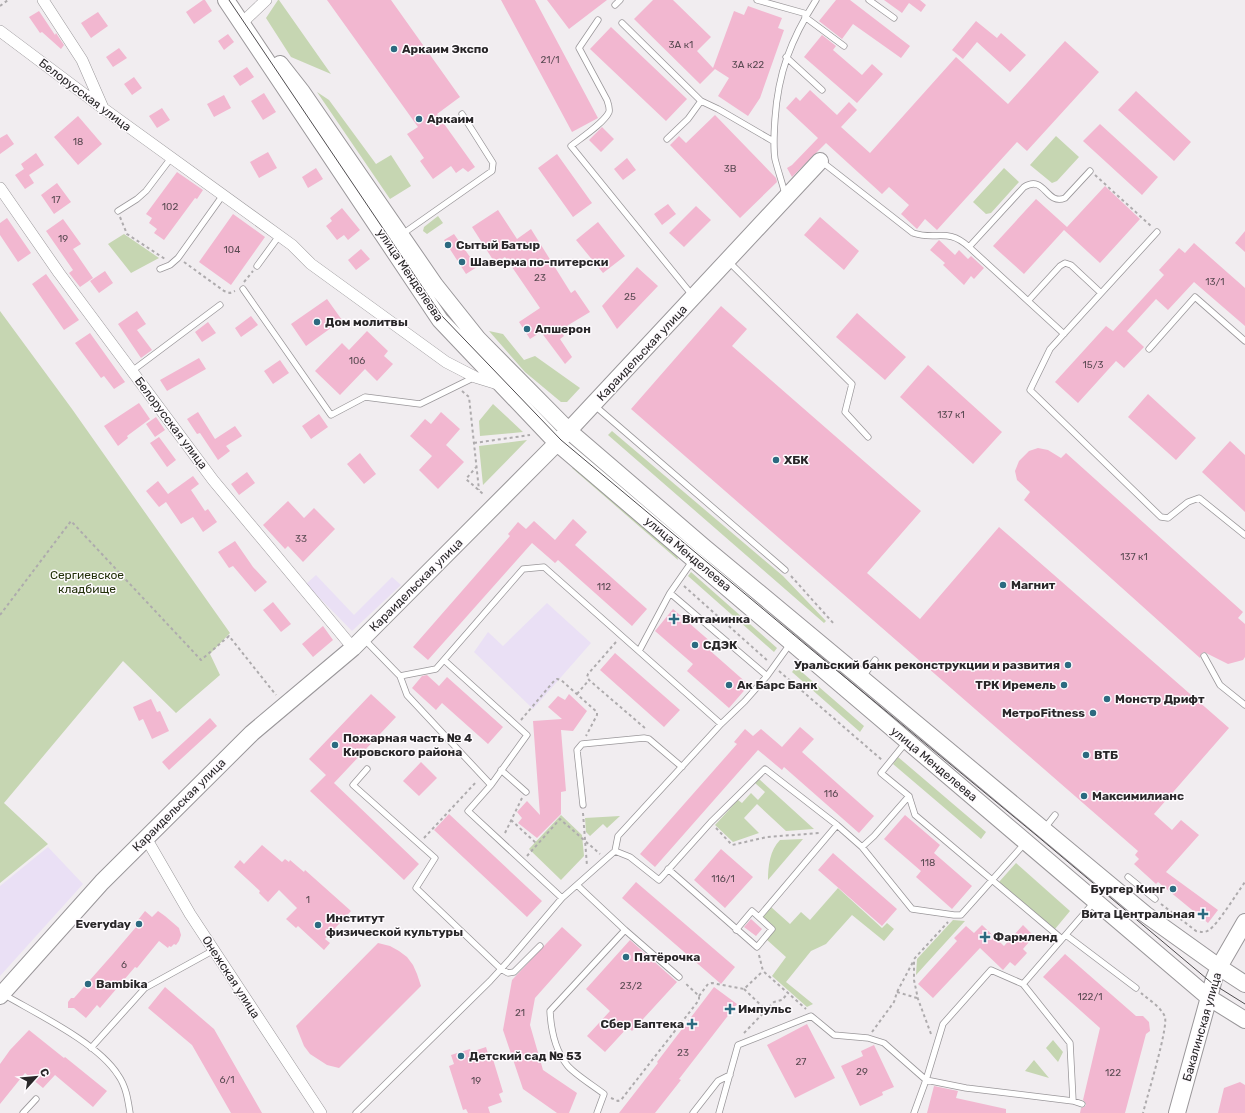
<svg xmlns="http://www.w3.org/2000/svg" width="1245" height="1113" font-family="Rubik,sans-serif">
<rect width="100%" height="100%" fill="#f1edf0"/>
<path fill="#eae0f5" d="M316 575 354 615 392 577 401 585 352 631 306 584Z
M547 603 591 643 533 709 474 652 488 632 503 646Z
M48 847 83 884 0 976V886Z"/>
<path fill="#c6d6b2" d="M278 0H279L331 74 291 57 266 18Z
M317 92 329 100 376 164 391 155 411 186 390 199Z
M1056 136 1079 157 1057 181 1052 183 1030 165Z
M1004 168 1019 182 991 213 986 214 973 202Z
M438 216 443 223 427 234 423 231 424 227Z
M124 234 159 258 131 273 108 244Z
M0 311 72 409 230 633 210 654 220 675 176 713 123 661 4 803 48 844 0 883Z
M489 331 503 334 524 360 535 356 580 388 567 402H561L525 372Z
M493 404 523 432 480 436 479 421Z
M612 431 783 576 826 621 824 623 608 435Z
M527 440 483 485 479 446Z
M575 466 677 555 678 560 572 468Z
M691 572 777 648 774 652 688 576Z
M796 667 864 726 860 732 792 672Z
M898 757 986 832 981 839 893 764Z
M759 779 814 829 786 831 757 804 744 818 759 833 733 842 715 825 738 800 742 803 751 793 758 800 765 792 755 783Z
M561 815 582 835 584 856 561 880 529 849Z
M620 816 607 828 603 824 590 836 586 832 585 818Z
M803 839 768 880C768 866 770 850 780 840Z
M1016 863 1070 911 1055 929 999 882Z
M838 888 882 928 887 923 894 929 884 941 852 915 826 944 811 951 786 982 813 1004 807 1007 772 976 786 957 766 939 775 928 763 917 771 907 790 924 801 912 810 920Z
M953 920 965 921 916 975 917 959Z
M1053 1040 1063 1052 1058 1062 1046 1048Z
M1034 1060 1049 1078 1025 1071Z"/>
<path fill="#f2b7d0" d="M203 0H205L212 11 194 24 186 12Z
M327 0H391L460 97 437 114 475 167 468 172 463 168 456 173 451 166 433 179 420 161 424 158 407 134 418 127Z
M501 0H535L598 118 572 132Z
M547 0H607L569 29Z
M653 0H673L711 37 697 51 713 68 734 11 744 15 748 6 782 18 778 28 784 30 760 98 748 116 718 96 729 78 715 69 700 84 634 19Z
M836 0H850L910 46 901 58 853 24 842 39 819 21Z
M884 0H920L926 5 921 12 909 3 902 13Z
M39 11 55 35 56 33 64 45 61 49 42 32 40 33 29 17Z
M98 12 108 26 91 38 81 23Z
M976 21 997 38 1001 33 1026 55 1010 72 977 42 963 59 952 50Z
M611 27 687 99 666 121 590 49Z
M228 34 234 42 224 50 218 41Z
M822 35 836 46 833 50 862 75 872 64 883 74 857 103 804 57Z
M1065 41 1099 72 1027 151 1017 142 937 230 925 219 917 229 901 214 909 205 889 187 882 194 826 143 792 177 787 168 792 165 818 138 786 108 796 97 800 101 810 90 837 115 849 102 857 110 841 127 870 153 956 57 1008 104Z
M119 48 127 58 113 67 106 57Z
M247 67 254 77 240 86 233 76Z
M134 77 142 88 132 95 124 84Z
M1136 91 1191 142 1174 161 1118 110Z
M264 93 276 112 263 120 251 101Z
M224 95 231 108 214 117 207 104Z
M162 108 170 120 157 128 149 116Z
M715 115 776 178 777 182 740 218 670 145 679 136 686 143Z
M78 116 102 144 78 165 54 137Z
M1100 124 1158 177 1142 195 1083 141Z
M602 127 614 139 601 152 589 140Z
M7 134 14 144 0 154V138Z
M268 152 277 168 259 178 250 162Z
M36 153 44 165 29 175 34 183 25 189 15 175 24 169 21 164Z
M557 154 592 203 573 217 538 168Z
M627 158 636 170 623 180 614 169Z
M316 168 323 179 308 188 302 177Z
M177 172 203 190 197 199 195 198 164 240 154 233 157 229 149 223 152 218 146 214Z
M57 183 71 202 54 214 41 195Z
M1105 186 1140 219 1100 263 1064 230 1024 274 993 246 1036 199 1067 227Z
M668 204 676 214 662 225 654 214Z
M696 206 711 220 684 247 669 233Z
M342 208 360 230 348 240 344 235 337 240 326 226 332 221 330 218Z
M498 210 517 239 531 229 571 293 575 290 590 312 560 330 564 336 560 339 572 357 565 364 541 332 530 339 519 322 540 308 505 257 495 263 472 227Z
M233 214 265 237 231 285 199 262Z
M820 217 859 251 844 270 804 235Z
M7 218 31 253 18 262 0 235V223Z
M63 219 81 244 73 249 93 278 80 287 69 273 73 270 46 231Z
M598 222 625 256 603 273 576 240Z
M1245 231V252L1235 243Z
M454 234 477 267 466 274 444 240Z
M939 240 955 255 959 250 968 259 971 256 984 268 974 279 971 276 964 285 943 265 945 263 930 250Z
M1194 243 1245 288V326L1194 282 1168 310 1156 299 1127 331 1144 347 1124 368 1116 361 1078 403 1055 382 1106 326 1113 331 1164 275 1159 270 1179 248 1185 253Z
M361 249 370 259 356 270 348 260Z
M637 267 658 286 617 329 602 306Z
M105 271 113 283 99 293 90 281Z
M46 274 79 320 64 330 32 284Z
M327 299 342 320 306 346 291 324Z
M721 306 747 329 732 346 921 511 867 573 920 619 999 527 1229 728 1154 814 1172 830 1181 820 1199 835 1166 872 1218 910 1208 923 1158 882 1156 884 1134 864 1139 859 1135 855 1138 851 631 409Z
M137 311 146 324 137 330 152 350 141 358 118 324Z
M857 313 906 357 885 380 836 337Z
M251 316 258 325 241 337 235 328Z
M208 322 216 333 202 342 195 332Z
M367 331 388 351 384 356 393 364 377 381 365 369 340 395 315 371 342 343 349 350Z
M90 333 125 382 114 389 104 376 101 378 75 343Z
M199 358 206 369 167 391 160 380Z
M280 360 289 373 273 384 264 371Z
M928 365 1002 432 973 464 900 397Z
M1148 394 1196 438 1176 460 1128 417Z
M139 403 150 419 127 436 128 438 118 446 104 426Z
M198 412 215 439 235 426 242 436 226 446 230 451 218 460 200 433 197 434 187 419Z
M441 412 460 429 446 445 464 462 438 489 419 470 432 456 410 436 425 419 431 424Z
M319 414 328 427 311 439 302 426Z
M156 417 165 430 155 437 146 424Z
M159 437 176 460 167 467 150 443Z
M1230 441 1245 455V512L1202 472Z
M1038 448 1048 450 1061 458 1066 453 1243 612 1238 618 1245 624V657L1243 660 1228 664 1204 652 1201 654 1200 658 1024 500 1030 492 1017 480 1015 471 1019 461 1029 451Z
M360 453 376 474 364 484 347 464Z
M247 472 255 483 239 495 231 484Z
M193 476 199 484 191 490 205 511 208 509 217 522 203 532 193 517 181 524 166 502 159 507 146 491 158 481 168 494Z
M288 501 304 518 314 508 335 529 303 562 288 546 285 549 263 525Z
M573 519 587 532 575 545 647 609 632 626 558 560 555 563 532 543 428 660 413 647 510 536 508 534 518 522 526 529 534 521 555 540Z
M235 541 253 567 267 582 255 592 233 566 229 568 218 552Z
M273 602 291 624 281 632 263 610Z
M673 609 712 643 707 648 749 685 729 708 687 671 693 664 655 631Z
M323 626 333 640 313 657 302 644Z
M615 653 680 710 664 727 600 670Z
M427 675 439 686 447 677 503 727 488 744 442 703 436 710 412 688 422 676Z
M371 694 396 717 334 783 419 864 404 880 310 791 326 775 309 759Z
M569 694 587 711 573 731 561 730 566 791 561 792V814L537 838 518 823 522 818 517 812 527 801 540 815 533 721 562 719 548 707 558 696 565 700Z
M151 699 157 712 160 711 169 731 152 739 143 719 139 721 133 707Z
M210 718 217 726 169 770 162 762Z
M800 727 814 739 802 752 874 816 859 833 784 767 782 770 758 750 655 867 640 854 737 744 734 742 745 729 753 736 761 729 782 747Z
M421 762 437 778 419 796 403 781Z
M449 814 542 901 527 917 434 830Z
M905 815 940 845 934 853 972 886 952 909 916 877 921 871 884 839Z
M262 845 282 862 285 859 289 862 290 860 304 872 305 870 351 911 325 939 330 943 324 950 298 926 296 928 286 919 297 908 279 890 268 902 259 893 260 891 234 867 240 860 244 864Z
M721 849 753 877 725 908 694 880Z
M833 853 897 909 882 926 818 870Z
M636 882 735 967 721 984 622 898Z
M145 911 152 917 158 911 165 916 179 928 181 935 179 941 176 945 174 944 171 947 169 946 168 948 159 941 137 968 135 967 100 1008 97 1005 86 1018 74 1008H68V1002L71 998H74L113 954 136 927 134 925Z
M751 919 762 929 756 936 744 927Z
M982 925 1004 946 1023 925 1034 936 1023 949 1027 953 1015 966 1010 962 1003 970 980 948 933 998 918 984 957 941 954 938 966 926 974 933Z
M562 927 582 945 535 998 530 1025 543 1070 577 1093 569 1113H557L523 1089 503 1030 512 980Z
M630 940 677 982 632 1031 628 1027 605 1052 587 1036 610 1011 586 989Z
M378 943 390 946 399 951 407 957 413 965 417 974 421 986 339 1068 327 1065 310 1054 304 1046 296 1026Z
M1065 954 1136 1016H1143L1149 1022 1150 1031 1146 1034 1125 1113H1080L1081 1108 1084 1107 1086 1105 1085 1102 1083 1100 1100 1028 1043 977Z
M165 987 214 1029 262 1113H231L192 1045 148 1008Z
M714 987 737 1004 679 1079 681 1080 655 1113H619L658 1063 657 1062Z
M807 1024 835 1078 795 1098 767 1045Z
M29 1030 64 1058 65 1057 107 1091 93 1107 55 1075 43 1088 25 1073 0 1104V1064L10 1050Z
M874 1045 894 1087 882 1092 883 1095 860 1106 841 1066 863 1056 861 1051Z
M486 1047 489 1057 492 1056 503 1092 499 1094 502 1102 488 1107 490 1113H468L466 1109 463 1110 449 1066 454 1064 451 1055 470 1049 471 1052Z
M1240 1082 1245 1085V1113H1218L1224 1088Z
M934 1086 958 1091 956 1098 1006 1109V1113H927Z"/>
<g fill="none" stroke-linecap="round" stroke-linejoin="round">
<defs>
<path id="lane" d="M757 0 807 14
M869 0 894 18
M615 5 620 0
M805 17 844 46
M598 20 579 48 607 100C608 103 610 108 609 112 604 123 581 138 571 146L692 295
M622 23 701 101 718 109 773 141
M786 57 822 90
M667 139 688 119 701 101
M821 161 913 233C937 241 947 227 969 247L1024 187C1045 174 1046 206 1065 198L1090 171
M785 194C782 182 778 171 775 159 773 146 774 133 775 119 778 73 791 39 816 0
M118 211 137 199 146 191 171 158
M1157 232 1050 349 1030 390 1161 517 1168 518 1188 502 1199 498 1245 535
M401 235 492 171 493 163 462 114
M969 247 1064 334
M728 261 852 384 845 412 868 437
M257 266 279 236
M160 269 170 265 178 258 223 195
M243 289 331 415 365 397 420 404 475 377
M1028 301 1060 266 1065 263 1071 265 1101 293
M1149 349 1195 297 1245 341
M132 371 220 305
M594 405 785 570
M670 593 767 676
M363 638 400 676 407 695 491 785 468 811 562 898
M639 651 670 593 693 560
M1204 656 1220 685 1245 705
M444 660 527 735 491 785
M400 676 436 669 523 569 544 567 721 724
M862 678 875 660
M907 741 881 773 909 796 915 815 1062 939
M367 769 353 785 435 858 416 888 501 969 508 973 514 972 540 946
M501 770 526 792
M583 805 577 750 582 744 644 738 649 739 682 767
M1044 829 1055 815
M862 847 912 909 954 915H961L1026 842
M615 851 630 857 659 880 711 822 765 769 837 825 862 847 874 836 909 796
M668 869 757 947 772 929 752 911 736 930
M1128 877 1155 899
M577 885 625 930 550 1011C551 1030 555 1050 567 1065 574 1074 594 1086 604 1094L597 1113
M759 917 837 825
M625 930 679 977
M1066 935 1136 988
M3 994C37 1014 98 1043 118 1075 126 1086 128 1100 130 1113
M91 1048 145 988 214 950
M1073 1101 1070 1043 1023 984 1095 901
M23 1113 36 1099
M356 1113 490 981 511 958 562 898 615 851 618 836 721 724 745 701 767 676 790 644
M693 1113 718 1081 730 1075
M719 1113 738 1045 811 1016 834 1035 868 1038 884 1043 926 1080 966 1088 1073 1101 1082 1104
M914 1113 926 1080 943 1024 991 970 1023 984"/>
<path id="street" d="M43 0 82 60 103 108
M245 20 266 0
M0 31 104 109 292 245 311 264 446 362 475 377 501 385
M0 188 59 273 213 480 353 648
M146 838 190 914 321 1113"/>
<path id="secondary" d="M226 0 440 320 557 443 1208 997 1245 1020
M280 64 302 92 435 285 478 339 569 431 704 547 1145 914 1219 967 1245 984
M0 996 102 882 252 733 353 648 557 443 820 161
M1177 1113 1214 979 1219 967 1245 922"/>
</defs>
<use href="#lane" stroke="#9a979a" stroke-width="7"/>
<use href="#street" stroke="#9a979a" stroke-width="12"/>
<use href="#secondary" stroke="#9a979a" stroke-width="18"/>
<path stroke="#aeabad" stroke-width="2" stroke-dasharray="3 3" stroke-linecap="butt" d="M0 6 8 0
M1095 175 1151 226
M120 217 127 234 165 259
M184 262 224 291 230 293 235 291
M244 282 253 271
M462 391 469 397 479 490
M474 443 530 435
M477 466 466 479 483 494
M791 576 834 624
M684 586 768 661
M0 615 71 521 201 660 229 636 276 695
M616 642 588 674 587 677 589 680 646 729
M779 671 882 760
M577 694 589 680
M521 720 554 681 557 679 561 680 597 712V715L586 736
M583 813 587 866
M511 820 537 844
M716 828 732 845 767 837 820 833
M505 833 522 798
M424 838 477 781
M527 856 560 819 600 854
M1161 904 1196 931C1201 932 1205 933 1209 930 1218 924 1237 893 1245 882
M759 955 763 971 806 1009
M744 989 766 1010
M897 992 917 998
M1141 993C1149 1000 1161 1007 1165 1017 1168 1029 1147 1097 1143 1113
M699 996 708 984 712 983 744 989 763 971
M872 1032 894 1002 897 992 914 960
M744 1033 774 1002 782 1000 788 993
M931 1034 918 999 914 980V959L948 922
M611 1098 618 1101 621 1100 699 1000V996L684 982"/>
<use href="#lane" stroke="#fff" stroke-width="5.5"/>
<use href="#street" stroke="#fff" stroke-width="11"/>
<use href="#secondary" stroke="#fff" stroke-width="16"/>
<path stroke="#4e4b4e" stroke-width="1" d="M229 0 442 316 561 440 812 650 1036 835 1213 984 1245 1004"/>
</g>
<g fill="#2c6a80" stroke="#fefbfe" stroke-width="1.5">
<circle cx="394" cy="49" r="4"/>
<circle cx="419" cy="119" r="4"/>
<circle cx="448" cy="245" r="4"/>
<circle cx="462" cy="262" r="4"/>
<circle cx="317" cy="322" r="4"/>
<circle cx="527" cy="329" r="4"/>
<circle cx="776" cy="460" r="4"/>
<circle cx="1003" cy="585" r="4"/>
<path d="M672 613h4v4h4v4h-4v4h-4v-4h-4v-4h4z"/>
<circle cx="695" cy="645" r="4"/>
<circle cx="1068" cy="665" r="4"/>
<circle cx="729" cy="685" r="4"/>
<circle cx="1064" cy="685" r="4"/>
<circle cx="1107" cy="699" r="4"/>
<circle cx="1093" cy="713" r="4"/>
<circle cx="335" cy="745" r="4"/>
<circle cx="1086" cy="755" r="4"/>
<circle cx="1084" cy="796" r="4"/>
<circle cx="1173" cy="889" r="4"/>
<path d="M1201 908h4v4h4v4h-4v4h-4v-4h-4v-4h4z"/>
<circle cx="139" cy="924" r="4"/>
<circle cx="318" cy="925" r="4"/>
<path d="M983 931h4v4h4v4h-4v4h-4v-4h-4v-4h4z"/>
<circle cx="626" cy="957" r="4"/>
<circle cx="88" cy="984" r="4"/>
<path d="M728 1003h4v4h4v4h-4v4h-4v-4h-4v-4h4z"/>
<path d="M690 1018h4v4h4v4h-4v4h-4v-4h-4v-4h4z"/>
<circle cx="461" cy="1056" r="4"/>
</g>
<g text-anchor="middle" stroke-width="3" stroke-linejoin="round" paint-order="stroke">
<g font-size="10" fill="#5b4b53">
<text x="681" y="48">3А к1</text>
<text x="550" y="63">21/1</text>
<text x="748" y="68">3А к22</text>
<text x="78" y="145">18</text>
<text x="730" y="172">3В</text>
<text x="56" y="203">17</text>
<text x="170" y="210">102</text>
<text x="63" y="242">19</text>
<text x="232" y="253">104</text>
<text x="540" y="281">23</text>
<text x="1215" y="285">13/1</text>
<text x="630" y="300">25</text>
<text x="357" y="364">106</text>
<text x="1093" y="368">15/3</text>
<text x="951" y="418">137 к1</text>
<text x="301" y="542">33</text>
<text x="1134" y="560">137 к1</text>
<text x="604" y="590">112</text>
<text x="831" y="797">116</text>
<text x="928" y="866">118</text>
<text x="723" y="882">116/1</text>
<text x="308" y="903">1</text>
<text x="124" y="968">6</text>
<text x="631" y="989">23/2</text>
<text x="1090" y="1000">122/1</text>
<text x="520" y="1016">21</text>
<text x="683" y="1056">23</text>
<text x="801" y="1065">27</text>
<text x="862" y="1075">29</text>
<text x="1113" y="1076">122</text>
<text x="227" y="1083">6/1</text>
<text x="476" y="1084">19</text>
</g>
<g font-size="12" font-weight="bold" fill="#292729" stroke="#fefbfe" text-anchor="start">
<text x="402" y="53">Аркаим Экспо</text>
<text x="427" y="123">Аркаим</text>
<text x="456" y="249">Сытый Батыр</text>
<text x="470" y="266">Шаверма по-питерски</text>
<text x="325" y="326">Дом молитвы</text>
<text x="535" y="333">Апшерон</text>
<text x="784" y="464">ХБК</text>
<text x="1011" y="589">Магнит</text>
<text x="682" y="623">Витаминка</text>
<text x="703" y="649">СДЭК</text>
<text x="1060" y="669" text-anchor="end">Уральский банк реконструкции и развития</text>
<text x="737" y="689">Ак Барс Банк</text>
<text x="1056" y="689" text-anchor="end">ТРК Иремель</text>
<text x="1115" y="703">Монстр Дрифт</text>
<text x="1085" y="717" text-anchor="end">МетроFitness</text>
<text x="343" y="742">Пожарная часть № 4<tspan x="343" dy="14">Кировского района</tspan></text>
<text x="1094" y="759">ВТБ</text>
<text x="1092" y="800">Максимилианс</text>
<text x="1165" y="893" text-anchor="end">Бургер Кинг</text>
<text x="1195" y="918" text-anchor="end">Вита Центральная</text>
<text x="326" y="922">Институт<tspan x="326" dy="14">физической культуры</tspan></text>
<text x="131" y="928" text-anchor="end">Everyday</text>
<text x="993" y="941">Фармленд</text>
<text x="634" y="961">Пятёрочка</text>
<text x="96" y="988">Bambika</text>
<text x="738" y="1013">Импульс</text>
<text x="684" y="1028" text-anchor="end">Сбер Еаптека</text>
<text x="469" y="1060">Детский сад № 53</text>
</g>
<g font-size="12" fill="#292729" stroke="#fefbfe">
<text transform="translate(85 95) rotate(37)" y="4">Белорусская улица</text>
<text transform="translate(410 275) rotate(56)" y="4">улица Менделеева</text>
<text transform="translate(642 353) rotate(-47)" y="4">Караидельская улица</text>
<text transform="translate(171 423) rotate(53)" y="4">Белорусская улица</text>
<text transform="translate(688 554) rotate(40)" y="4">улица Менделеева</text>
<text transform="translate(416 585) rotate(-45)" y="4">Караидельская улица</text>
<text transform="translate(934 764) rotate(40)" y="4">улица Менделеева</text>
<text transform="translate(179 805) rotate(-45)" y="4">Караидельская улица</text>
<text transform="translate(231 977) rotate(57)" y="4">Онежская улица</text>
<text transform="translate(1202 1027) rotate(-74)" y="4">Бакалинская улица</text>
</g>
<g font-size="12" fill="#223009" stroke="#fefbfe">
<text x="87" y="579">Сергиевское<tspan x="87" dy="14">кладбище</tspan></text>
</g>
</g>
<g transform="translate(36 1077) rotate(63)" stroke="#fefbfe" stroke-width="3" paint-order="stroke">
<path d="M0-3L7 15L0 10L-7 15Z" fill="#292729"/>
<text y="-6" font-size="11" font-weight="bold" text-anchor="middle" fill="#292729">С</text>
</g>
</svg>
